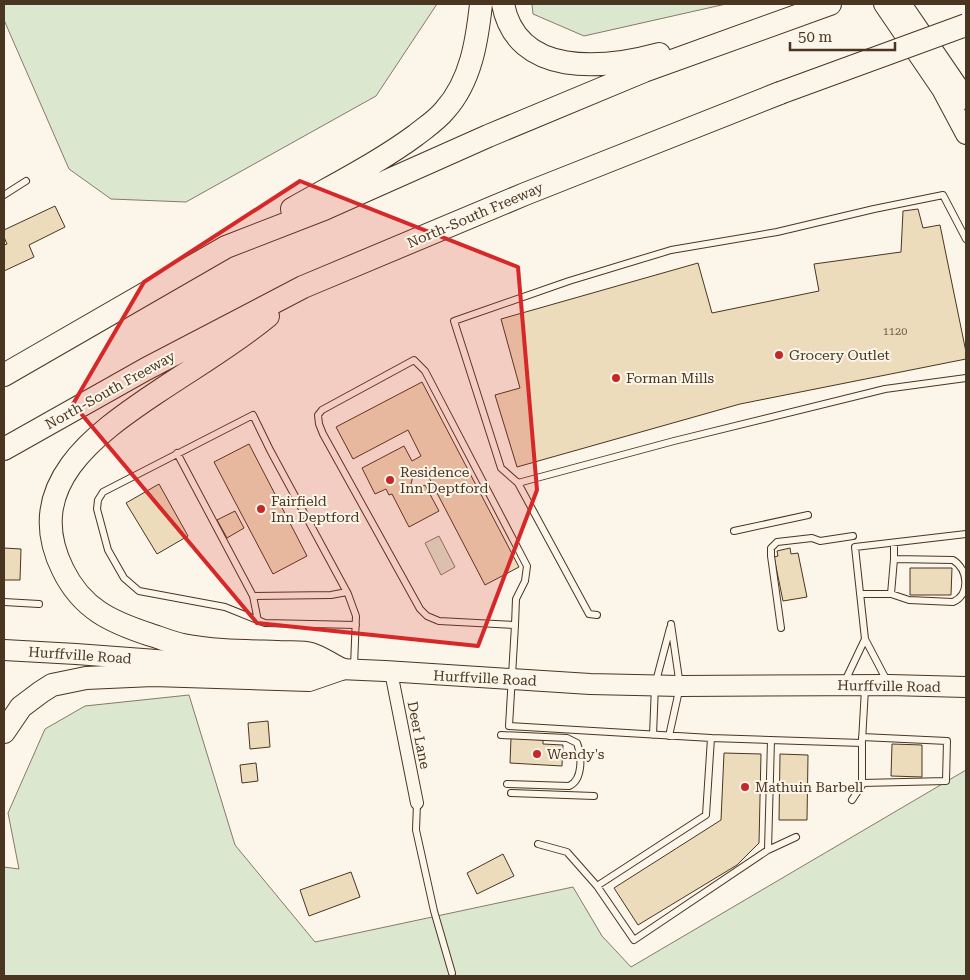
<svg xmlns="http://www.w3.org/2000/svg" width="970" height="980" font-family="'Roboto Serif',serif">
<rect width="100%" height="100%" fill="#fbf6e9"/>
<path fill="#dce7d0" stroke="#887966" d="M4 4H437L376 96 186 202 111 199 69 169 4 20Z
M532 4H726L584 36 533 14Z
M439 536 455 567 441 575 425 543Z
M189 695 235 845 315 942 573 887 602 936 631 967 966 770V976H4V867L19 869 8 813 45 729 85 706Z"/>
<path fill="#ecdcbc" stroke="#4a3520" d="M55 206 65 227 29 245 34 257 4 271V245L7 244 4 237V230Z
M918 209 923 228 940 225 966 352V359L740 404 517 467 495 395 520 388 501 319 698 263 712 313 819 291 814 264 901 252 903 211Z
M422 382 519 567 485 585 425 470 413 476 411 484 414 491 425 485 439 511 409 527 392 494 389 495 386 489 375 494 362 468 404 446 412 461 421 456 408 430 353 459 336 427Z
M249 444 307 556 273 574 214 462Z
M159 484 188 536 157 554 126 503Z
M235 511 244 528 227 538 217 520Z
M4 548 21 549 20 580H4Z
M790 548 791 554 798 553 807 597 783 601 774 557 778 556 777 551Z
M910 568H952L951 595H910Z
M268 721 270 747 250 749 248 723Z
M511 738 543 740V744L563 745 562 766 510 763Z
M892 744 922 745V777L891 776Z
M724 753 761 754 759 843 737 865 638 925 614 888 721 820Z
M780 754 808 755 807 820H779Z
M256 763 258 781 242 783 240 765Z
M503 854 514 876 477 894 467 873Z
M351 872 360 897 309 916 300 890Z"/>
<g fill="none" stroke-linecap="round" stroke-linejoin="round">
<defs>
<path id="lane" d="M4 195 26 181
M177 453 253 596
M518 483 501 468 454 321 569 281 671 250 777 232 874 209 943 195 966 239
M734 531 808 515
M860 594H891L894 559V543
M891 594 909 600 953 602C970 595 969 570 953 560L894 559
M4 602 39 604
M597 615 589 614 518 483 674 441 885 389 966 378
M258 621 253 596 331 595 347 592
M515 625 516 599 525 581 527 566 425 371 414 360 322 410 318 415 319 424 323 434 420 609 427 616 439 621 515 625 509 726 711 738 706 815 597 886 567 852 538 844
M781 628 771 556V548L777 542 812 538 820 541 853 536
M354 666 356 616 348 594 270 450 253 415 103 492 98 500 97 509 108 550 124 578 139 591 225 607 265 623 356 625
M845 681 865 639
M887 681 865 639 855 547 966 534
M501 735 567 738 577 743C582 756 583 780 569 786L507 784
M653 735 655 685 670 628
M669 736 680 686 671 624
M711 738 862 743V785L852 800
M862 741 865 689
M862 783 946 781 947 741 862 737
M511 793 594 796
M417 803 416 830 434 911 452 973
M768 850 771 740
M597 886 634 940 768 850 796 837"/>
<path id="street" d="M391 672 417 803"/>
<path id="primary" d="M884 4 942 89 966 134
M901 4 966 99
M4 650 76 654 183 662 385 671 590 684 680 686 889 685 966 687"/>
<path id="highway" d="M503 4C517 78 604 69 659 54
M292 209C334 185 378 163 416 135 426 127 437 120 445 110 471 81 477 41 481 4
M268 316C233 345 193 368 156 393 95 434 21 486 63 570 82 609 111 622 151 635 161 638 172 643 183 645 213 651 246 651 277 652 288 653 301 651 311 654 321 657 332 665 341 669
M4 375 226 247 324 209 488 136 644 71 830 4
M4 449 146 369 303 287 525 194 780 93
M4 732 21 707 41 692 52 685 86 678 153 675 309 680 341 669"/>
</defs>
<use href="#lane" stroke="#4a3520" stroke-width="8"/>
<use href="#street" stroke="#4a3520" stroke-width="14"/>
<use href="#primary" stroke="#4a3520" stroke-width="22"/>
<use href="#highway" stroke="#4a3520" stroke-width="24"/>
<use href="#lane" stroke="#fbf6e9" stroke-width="6"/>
<use href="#street" stroke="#fbf6e9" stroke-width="12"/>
<use href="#primary" stroke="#fbf6e9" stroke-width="20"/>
<use href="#highway" stroke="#fbf6e9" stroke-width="22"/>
<defs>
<path id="highway-bridge" d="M780 93 966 25"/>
</defs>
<use href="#highway-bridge" stroke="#4a3520" stroke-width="24" stroke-linecap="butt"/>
<use href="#highway-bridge" stroke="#fbf6e9" stroke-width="22"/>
</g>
<path fill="#d62828" fill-opacity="0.2" stroke="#d62828" stroke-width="4" stroke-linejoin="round" d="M300 181 518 267 537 490 478 646 257 623 73 404 144 282Z"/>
<g fill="#c62828" stroke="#fbf6e9" stroke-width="2">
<circle cx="779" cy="355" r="5"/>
<circle cx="616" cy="378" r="5"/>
<circle cx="390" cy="480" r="5"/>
<circle cx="261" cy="509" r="5"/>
<circle cx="537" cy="754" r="5"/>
<circle cx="745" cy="787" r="5"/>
</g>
<g text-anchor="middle" stroke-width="4" stroke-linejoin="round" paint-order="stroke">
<g font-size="11" fill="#725f47">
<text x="895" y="335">1120</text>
</g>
<g font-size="14" fill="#4a3520" stroke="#fbf6e9">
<text transform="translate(475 215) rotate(-23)" y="5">North-South Freeway</text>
<text transform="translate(110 390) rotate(-29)" y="5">North-South Freeway</text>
<text transform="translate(80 655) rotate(4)" y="5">Hurffville Road</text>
<text transform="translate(485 678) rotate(3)" y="5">Hurffville Road</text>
<text transform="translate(889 686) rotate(1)" y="5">Hurffville Road</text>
<text transform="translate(419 735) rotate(79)" y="5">Deer Lane</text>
</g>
<g font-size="14" fill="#4a3520" stroke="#fbf6e9" text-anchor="start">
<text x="789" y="360">Grocery Outlet</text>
<text x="626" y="383">Forman Mills</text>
<text x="400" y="477">Residence<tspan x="400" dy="16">Inn Deptford</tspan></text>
<text x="271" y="506">Fairfield<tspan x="271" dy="16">Inn Deptford</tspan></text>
<text x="547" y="759">Wendy's</text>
<text x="755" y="792">Mathuin Barbell</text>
</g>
</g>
<rect width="970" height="980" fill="none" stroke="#4a3520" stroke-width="10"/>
<path d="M790 42v8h105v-8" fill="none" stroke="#4a3520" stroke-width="2.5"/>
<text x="798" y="42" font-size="15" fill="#4a3520" stroke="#fbf6e9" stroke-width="4" paint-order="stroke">50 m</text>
</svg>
